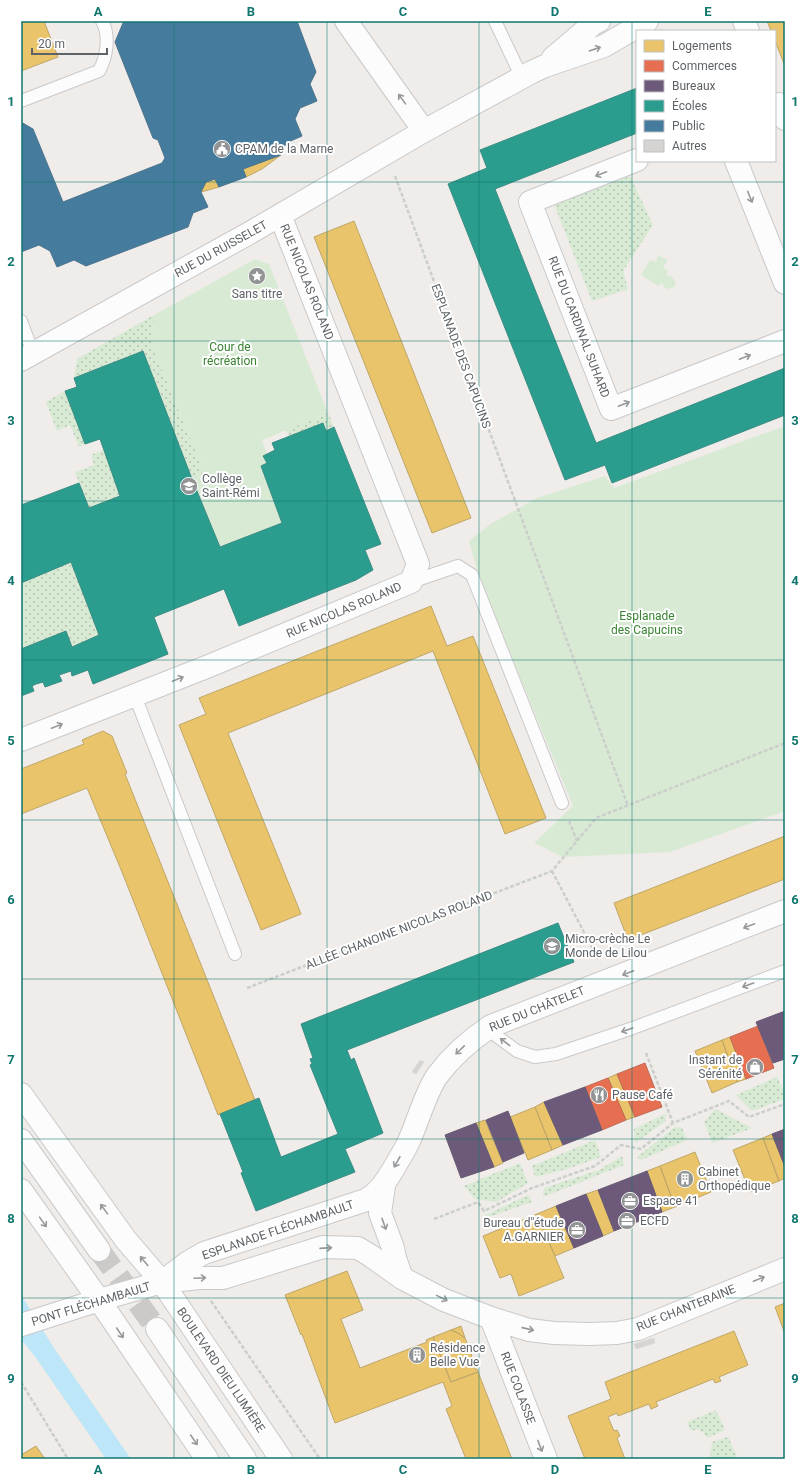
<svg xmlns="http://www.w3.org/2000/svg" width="806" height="1480" font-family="Roboto,sans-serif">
<defs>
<pattern id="grass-dots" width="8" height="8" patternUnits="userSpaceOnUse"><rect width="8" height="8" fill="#d9ead4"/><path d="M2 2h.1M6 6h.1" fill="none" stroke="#b3c1b0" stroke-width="1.8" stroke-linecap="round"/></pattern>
</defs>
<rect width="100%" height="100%" fill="#efece9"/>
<path fill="url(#grass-dots)" d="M630 176 653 225 623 271 628 289 592 301 554 204Z
M154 315 153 348 205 474 192 479 143 351 74 378 77 359Z
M65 391 85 444 79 447 70 425 57 431 46 402Z
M328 413 334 427 326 431 323 423 289 436 286 430Z
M103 450 120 496 89 508 75 472 94 465 91 455Z
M71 562 99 635 72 647 21 649V583Z
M777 1077 785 1094V1099L752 1111 736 1095Z
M715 1109 752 1128 712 1143 704 1122Z
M665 1114 666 1121 635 1143 634 1129Z
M675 1127 682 1128 687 1140 641 1160 637 1157Z
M595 1140 601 1157 567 1169 535 1177 532 1166Z
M622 1156 624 1165 543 1197 544 1188 599 1170Z
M520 1163 528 1183 496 1202 475 1199 464 1186Z
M528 1195 532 1202 483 1219 482 1217Z
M716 1410 725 1430 707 1438 703 1432 698 1429 691 1431 687 1422Z
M728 1437 737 1456 730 1459H707L710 1457 712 1442Z"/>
<path fill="#d9ead4" d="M658 255 668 260 663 267 668 271 666 276H671L676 283 674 287 668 289 664 287 662 283 658 286 641 275 650 260 656 262Z
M255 259 269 264 328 413 262 440 267 454 263 456 267 463 261 466 282 523 220 547 192 479 205 474 153 348 154 315Z
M785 426V811L670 852 563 857 534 843 573 806 480 580 469 541 492 523 537 498 605 476 614 488Z"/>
<path fill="#bde7f8" d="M21 1292 23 1298 54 1348 131 1459H106L36 1358 21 1339Z"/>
<path fill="#e9c46a" stroke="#bfa769" d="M21 21H44L58 57 21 71Z
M767 21H785V66L775 41V31H771Z
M281 155 262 169 246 177 243 169Z
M215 179 219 187 201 192 206 182Z
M354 221 471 518 432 533 314 237Z
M431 606 447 646 473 636 546 818 505 834 433 651 228 733 301 914 261 930 179 725 206 714 199 698Z
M103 731 112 736 127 773 125 774 255 1100 218 1115 122 872 87 788 21 814V769L84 744 82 740Z
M785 836V879L628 940 614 903Z
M730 1037 746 1079 737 1082 722 1040Z
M722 1040 737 1082 712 1093 695 1051Z
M617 1074 635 1117 626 1120 608 1078Z
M544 1102 563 1145 552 1150 535 1107Z
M535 1107 552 1150 528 1160 510 1117Z
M485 1120 503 1163 494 1167 476 1123Z
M772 1134 785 1167V1178L779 1181 763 1138Z
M763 1138 779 1181 750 1192 733 1150Z
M695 1152 711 1192 675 1207 660 1166Z
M660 1166 675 1207 662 1212 647 1171Z
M598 1190 614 1231 603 1236 586 1194Z
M556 1206 574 1248 555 1256 537 1214Z
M537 1214 564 1278 519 1296 511 1274 500 1278 483 1236Z
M347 1271 363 1310 341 1319 360 1368 427 1342 426 1340 433 1337 451 1382 478 1372 512 1459H466L446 1409 452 1406 443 1382 335 1423 302 1334 301 1335 285 1295Z
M785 1303V1334L775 1307Z
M461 1326 465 1338 458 1333 451 1330Z
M451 1330 458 1333 465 1338 472 1356 470 1357 475 1369H477L478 1372 451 1382 433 1337Z
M734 1331 748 1365 719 1377 721 1381 715 1383 713 1379 656 1402 658 1406 651 1409 649 1404 618 1416 617 1413 608 1417 614 1431 617 1430 620 1436 617 1438 625 1459H585L568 1416 611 1399 605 1382Z
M36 1446 45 1459H21V1455Z"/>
<path fill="#e76f51" stroke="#be6b58" d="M758 1026 774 1068 746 1079 730 1037Z
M645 1063 662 1107 635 1117 617 1074Z
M608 1078 626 1120 602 1130 585 1087Z"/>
<path fill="#6d597a" stroke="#685c74" d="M785 1011V1059L773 1063 756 1022Z
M585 1087 602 1130 563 1145 544 1102Z
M508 1111 524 1153 503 1162 486 1120Z
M476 1123 494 1167 461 1178 445 1135Z
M785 1129V1167L772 1134Z
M647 1171 662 1212 614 1231 598 1190Z
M586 1194 603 1236 574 1248 556 1206Z"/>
<path fill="#2a9d8f" stroke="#3a8c83" d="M637 88V133L495 189 596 443 785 368V415L612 483 605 465 565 480 448 184 487 168 480 150Z
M143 351 192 479 220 547 282 523 261 466 267 463 263 456 275 450 272 443 323 423 326 431 334 427 381 544 365 550 373 570 356 580 239 626 224 589 154 617 168 654 93 684 88 670 72 676 71 671 59 675 62 681 45 687 43 682 36 684 32 686 34 691 21 696V649L66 631 72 647 99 635 71 562 21 583V505L79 483 89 508 120 496 100 439 85 444 65 391 77 387 74 378Z
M558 923 574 962 347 1050 351 1060 354 1058 383 1133 345 1149 355 1172 256 1211 241 1173 243 1172 220 1114 259 1098 281 1157 338 1134 310 1065 312 1064 310 1059 313 1058 301 1024Z"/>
<path fill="#457b9d" stroke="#4c748d" d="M128 21H297L316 72 310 84 317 101 300 108 295 119 302 136 286 143 281 155 243 169 246 177 219 187 215 179 206 182 201 192 208 207 193 213 188 227 86 266 74 260 57 267 50 251 39 245 21 252V122L33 129 63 202 162 163 165 158 158 140 153 138 115 42 123 23Z"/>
<path fill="#d6d4d3" stroke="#dedbd8" d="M420 1060 424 1062 416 1074 412 1072Z
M654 1338 655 1343 636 1349 634 1344Z"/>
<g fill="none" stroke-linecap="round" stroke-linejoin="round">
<path stroke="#cbcac8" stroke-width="22" stroke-dasharray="22 11" stroke-linecap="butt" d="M99 1250 157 1329"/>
<defs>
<path id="lane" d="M495 21 522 78
M21 101 99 71C107 57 110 35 102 21
M21 321 33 353
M411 582 458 566 472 575 562 803
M135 696 235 954
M487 1029 517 1051 535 1057 556 1054 633 1028 785 971"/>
<path id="street" d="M346 21 424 131
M744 21 748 31
M553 58 593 24 599 21
M775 106 779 104 785 119
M637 160 530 202 611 409 785 341
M736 161 785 283
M21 360 253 231 424 131 532 72 545 66 604 46 647 21
M21 740 209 666 411 582 418 564 280 215
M384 1186 380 1213 393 1248 395 1258 402 1278
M162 1282 187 1263 204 1253 366 1200C380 1192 386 1181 394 1168 399 1159 405 1150 409 1141 418 1121 425 1094 437 1076 452 1056 470 1040 491 1026L785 911
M163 1282 199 1278H223L323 1247 358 1248 371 1256 402 1278 444 1300 491 1318 529 1330 554 1333 589 1334 617 1333 638 1329 785 1269
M491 1318 546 1459"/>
<path id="secondary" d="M21 1094 126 1240 162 1282 281 1459
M21 1140 99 1250
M21 1190 99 1300 207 1459
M21 1325 99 1300 162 1282
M157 1329 245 1459"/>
</defs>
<use href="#lane" stroke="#cac9ca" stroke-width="14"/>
<use href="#street" stroke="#cac9ca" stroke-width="24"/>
<use href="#secondary" stroke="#cac9ca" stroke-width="24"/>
<path stroke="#cbcfcb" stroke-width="2.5" stroke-dasharray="4 2" stroke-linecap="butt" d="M395 176 628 806
M569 821 577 841
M552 871 598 959
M247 988 552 871 596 818 785 743
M646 1053 673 1123
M434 1219 478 1202 484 1211 532 1188 595 1166 621 1145 641 1149 673 1123 729 1101 749 1117 785 1104
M211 1301 320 1459
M21 1382 68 1459"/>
<use href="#lane" stroke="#fdfcfc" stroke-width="12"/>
<use href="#street" stroke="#fdfcfc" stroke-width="22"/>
<use href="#secondary" stroke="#fdfcfc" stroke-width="22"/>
</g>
<defs><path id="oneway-shaft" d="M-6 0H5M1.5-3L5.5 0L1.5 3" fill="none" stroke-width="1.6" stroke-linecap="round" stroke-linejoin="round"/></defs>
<g stroke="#96999b">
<use href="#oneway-shaft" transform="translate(595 49) rotate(-19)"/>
<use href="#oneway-shaft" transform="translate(402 99) rotate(-126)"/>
<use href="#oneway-shaft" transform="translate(601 174) rotate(159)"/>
<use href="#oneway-shaft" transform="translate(750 197) rotate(68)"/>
<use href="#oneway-shaft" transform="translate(745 357) rotate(-21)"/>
<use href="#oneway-shaft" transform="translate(624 404) rotate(-21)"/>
<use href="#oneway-shaft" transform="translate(178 679) rotate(-22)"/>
<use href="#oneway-shaft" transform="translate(57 726) rotate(-21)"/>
<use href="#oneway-shaft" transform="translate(749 926) rotate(159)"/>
<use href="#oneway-shaft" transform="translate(628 973) rotate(159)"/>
<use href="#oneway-shaft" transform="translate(748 985) rotate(160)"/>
<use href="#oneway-shaft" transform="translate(627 1030) rotate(161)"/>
<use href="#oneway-shaft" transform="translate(505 1042) rotate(-143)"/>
<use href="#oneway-shaft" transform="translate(460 1050) rotate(136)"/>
<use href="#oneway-shaft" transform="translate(397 1162) rotate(119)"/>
<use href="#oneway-shaft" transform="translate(104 1209) rotate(-126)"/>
<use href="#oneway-shaft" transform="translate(43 1222) rotate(55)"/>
<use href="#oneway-shaft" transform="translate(384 1224) rotate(70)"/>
<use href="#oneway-shaft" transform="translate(326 1248) rotate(-4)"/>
<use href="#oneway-shaft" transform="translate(144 1261) rotate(-130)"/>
<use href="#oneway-shaft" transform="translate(200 1278) rotate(-3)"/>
<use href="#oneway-shaft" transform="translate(759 1279) rotate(-22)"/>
<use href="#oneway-shaft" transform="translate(442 1298) rotate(26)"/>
<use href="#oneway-shaft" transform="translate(528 1329) rotate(13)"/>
<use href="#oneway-shaft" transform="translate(120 1333) rotate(56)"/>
<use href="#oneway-shaft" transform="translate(194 1440) rotate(56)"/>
<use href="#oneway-shaft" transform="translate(540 1446) rotate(69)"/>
</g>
<path fill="none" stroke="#0f766e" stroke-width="1" stroke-opacity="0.55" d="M174 21V1459M327 21V1459M479 21V1459M632 21V1459M21 182H785M21 341H785M21 501H785M21 660H785M21 820H785M21 979H785M21 1139H785M21 1298H785"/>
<defs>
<symbol id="civic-disc" viewBox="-11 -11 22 22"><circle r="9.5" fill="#919394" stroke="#fff"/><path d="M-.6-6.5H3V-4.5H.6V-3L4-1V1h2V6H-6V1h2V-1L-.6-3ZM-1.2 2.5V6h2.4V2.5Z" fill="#fff"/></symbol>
<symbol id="sight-disc" viewBox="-11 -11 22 22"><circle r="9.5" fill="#919394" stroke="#fff"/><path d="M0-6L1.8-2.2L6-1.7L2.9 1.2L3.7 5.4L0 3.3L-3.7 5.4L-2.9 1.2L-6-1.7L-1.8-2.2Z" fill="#fff"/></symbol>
<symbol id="school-disc" viewBox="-11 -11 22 22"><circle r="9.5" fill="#919394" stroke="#fff"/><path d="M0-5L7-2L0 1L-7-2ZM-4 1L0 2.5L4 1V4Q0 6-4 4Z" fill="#fff"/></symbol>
<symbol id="shop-disc" viewBox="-11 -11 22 22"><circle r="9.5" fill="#919394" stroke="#fff"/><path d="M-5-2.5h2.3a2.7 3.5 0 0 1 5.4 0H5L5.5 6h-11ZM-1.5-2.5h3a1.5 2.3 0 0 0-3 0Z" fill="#fff"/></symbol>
<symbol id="restaurant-disc" viewBox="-11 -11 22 22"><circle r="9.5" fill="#919394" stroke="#fff"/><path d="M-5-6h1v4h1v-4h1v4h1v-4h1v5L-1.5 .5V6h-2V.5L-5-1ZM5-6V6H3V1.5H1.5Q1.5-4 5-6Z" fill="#fff"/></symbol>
<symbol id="building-disc" viewBox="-11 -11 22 22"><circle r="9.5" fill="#919394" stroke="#fff"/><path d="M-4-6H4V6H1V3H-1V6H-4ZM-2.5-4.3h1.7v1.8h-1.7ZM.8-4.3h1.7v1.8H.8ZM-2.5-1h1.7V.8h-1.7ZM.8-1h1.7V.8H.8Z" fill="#fff"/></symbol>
<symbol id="office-disc" viewBox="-11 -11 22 22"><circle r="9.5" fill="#919394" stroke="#fff"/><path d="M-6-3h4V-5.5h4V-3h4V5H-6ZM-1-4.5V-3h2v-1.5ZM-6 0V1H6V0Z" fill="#fff"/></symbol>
</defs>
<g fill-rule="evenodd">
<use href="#civic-disc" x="212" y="139" width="20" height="20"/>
<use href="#sight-disc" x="247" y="266" width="20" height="20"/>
<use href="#school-disc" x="179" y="476" width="20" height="20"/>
<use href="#school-disc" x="542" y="936" width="20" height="20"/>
<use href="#shop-disc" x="745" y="1057" width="20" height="20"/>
<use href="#restaurant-disc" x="589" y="1085" width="20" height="20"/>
<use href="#building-disc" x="675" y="1169" width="20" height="20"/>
<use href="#office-disc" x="620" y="1191" width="20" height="20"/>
<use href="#office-disc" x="617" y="1211" width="20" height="20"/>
<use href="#office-disc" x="567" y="1220" width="20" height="20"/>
<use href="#building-disc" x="407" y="1345" width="20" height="20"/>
</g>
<g text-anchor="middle" stroke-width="4" stroke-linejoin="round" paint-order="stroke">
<g font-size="12" fill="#5e6367" stroke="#fff" text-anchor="start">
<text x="235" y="153">CPAM de la Marne</text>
<text x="257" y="298" text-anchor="middle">Sans titre</text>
<text x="202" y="483">Collège<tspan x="202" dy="14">Saint-Rémi</tspan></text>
<text x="565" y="943">Micro-crèche Le<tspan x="565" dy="14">Monde de Lilou</tspan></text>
<text x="742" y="1064" text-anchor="end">Instant de<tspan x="742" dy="14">Sérénité</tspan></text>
<text x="612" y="1099">Pause Café</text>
<text x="698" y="1176">Cabinet<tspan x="698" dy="14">Orthopédique</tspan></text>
<text x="643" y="1205">Espace 41</text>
<text x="640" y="1225">ECFD</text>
<text x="564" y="1227" text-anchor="end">Bureau d"étude<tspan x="564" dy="14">A.GARNIER</tspan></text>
<text x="430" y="1352">Résidence<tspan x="430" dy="14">Belle Vue</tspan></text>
</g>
<g font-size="12" fill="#5e6367" stroke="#fff">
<text transform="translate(221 249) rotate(-29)" y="4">RUE DU RUISSELET</text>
<text transform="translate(307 282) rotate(68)" y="4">RUE NICOLAS ROLAND</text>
<text transform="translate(579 327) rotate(69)" y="4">RUE DU CARDINAL SUHARD</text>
<text transform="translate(461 356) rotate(70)" y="4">ESPLANADE DES CAPUCINS</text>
<text transform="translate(344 610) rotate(-23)" y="4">RUE NICOLAS ROLAND</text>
<text transform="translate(399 930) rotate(-21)" y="4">ALLÉE CHANOINE NICOLAS ROLAND</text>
<text transform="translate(537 1009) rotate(-22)" y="4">RUE DU CHÂTELET</text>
<text transform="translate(278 1230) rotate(-19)" y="4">ESPLANADE FLÉCHAMBAULT</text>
<text transform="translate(91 1304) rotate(-17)" y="4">PONT FLÉCHAMBAULT</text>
<text transform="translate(686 1308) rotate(-22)" y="4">RUE CHANTERAINE</text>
<text transform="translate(221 1370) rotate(56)" y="4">BOULEVARD DIEU LUMIÈRE</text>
<text transform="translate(518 1388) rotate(69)" y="4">RUE COLASSE</text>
</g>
<g font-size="12" fill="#388330" stroke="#fff">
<text x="230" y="351">Cour de<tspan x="230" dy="14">récréation</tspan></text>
<text x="647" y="620">Esplanade<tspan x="647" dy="14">des Capucins</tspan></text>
</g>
</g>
<rect width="806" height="1480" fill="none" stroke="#ffffff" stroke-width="44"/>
<rect x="636" y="30" width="140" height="132" fill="#ffffff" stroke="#bfc1c2"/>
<rect x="644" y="40" width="20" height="12" fill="#e9c46a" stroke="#bfc1c2"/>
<text x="672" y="50" font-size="12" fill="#5e6367">Logements</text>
<rect x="644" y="60" width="20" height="12" fill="#e76f51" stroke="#bfc1c2"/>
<text x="672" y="70" font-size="12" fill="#5e6367">Commerces</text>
<rect x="644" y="80" width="20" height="12" fill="#6d597a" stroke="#bfc1c2"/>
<text x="672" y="90" font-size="12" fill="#5e6367">Bureaux</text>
<rect x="644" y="100" width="20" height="12" fill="#2a9d8f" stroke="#bfc1c2"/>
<text x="672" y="110" font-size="12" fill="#5e6367">Écoles</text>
<rect x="644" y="120" width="20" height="12" fill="#457b9d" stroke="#bfc1c2"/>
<text x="672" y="130" font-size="12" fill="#5e6367">Public</text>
<rect x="644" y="140" width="20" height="12" fill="#d6d4d3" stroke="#bfc1c2"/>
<text x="672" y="150" font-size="12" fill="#5e6367">Autres</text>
<path d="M32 48v6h75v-6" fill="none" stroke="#5e6367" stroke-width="2"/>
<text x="38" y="48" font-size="12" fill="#5e6367" stroke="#ffffff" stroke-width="3" paint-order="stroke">20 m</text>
<rect x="22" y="22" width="762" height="1436" fill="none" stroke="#0f766e" stroke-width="1.5"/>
<g font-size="13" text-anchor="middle" font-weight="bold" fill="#0f766e">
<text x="98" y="16">A</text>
<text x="251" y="16">B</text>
<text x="403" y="16">C</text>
<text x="555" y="16">D</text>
<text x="708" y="16">E</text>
<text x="11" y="106">1</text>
<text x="795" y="106">1</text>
<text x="11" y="266">2</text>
<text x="795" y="266">2</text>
<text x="11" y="425">3</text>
<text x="795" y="425">3</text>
<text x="11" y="585">4</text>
<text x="795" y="585">4</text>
<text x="11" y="745">5</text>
<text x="795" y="745">5</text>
<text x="11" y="904">6</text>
<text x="795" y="904">6</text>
<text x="11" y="1064">7</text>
<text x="795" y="1064">7</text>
<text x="11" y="1223">8</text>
<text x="795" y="1223">8</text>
<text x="11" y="1383">9</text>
<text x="795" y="1383">9</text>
<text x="98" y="1474">A</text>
<text x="251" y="1474">B</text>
<text x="403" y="1474">C</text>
<text x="555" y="1474">D</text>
<text x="708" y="1474">E</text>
</g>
</svg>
